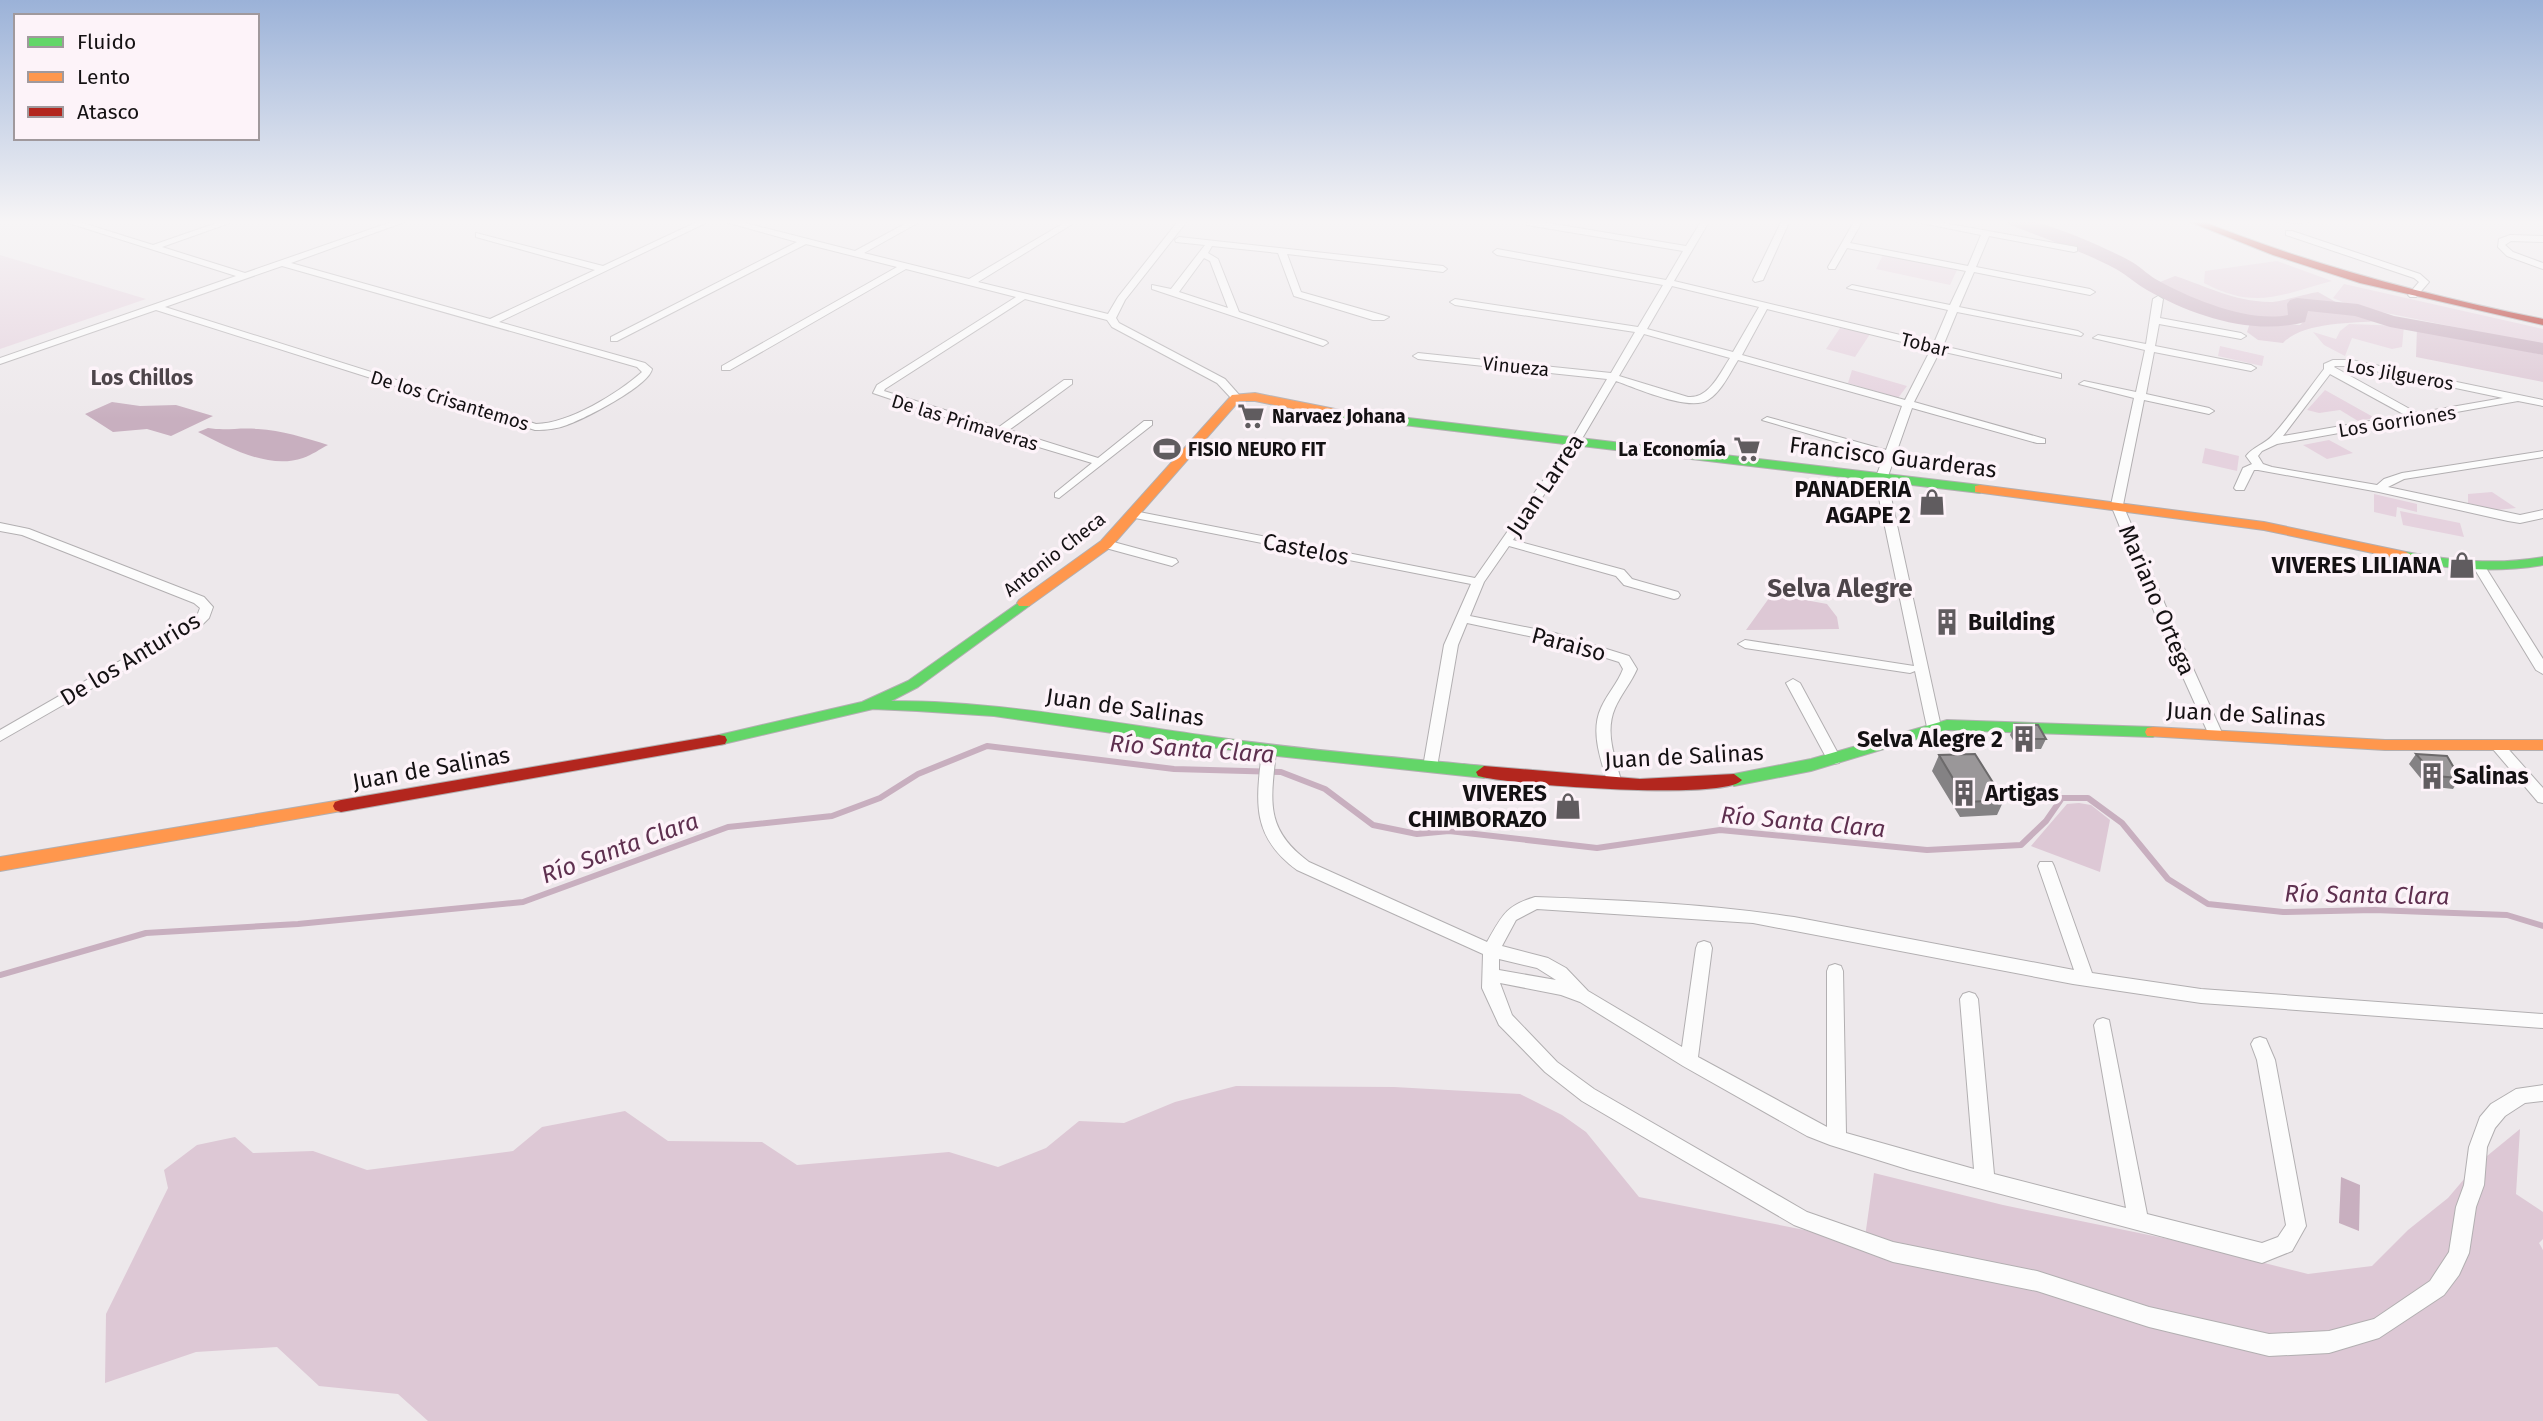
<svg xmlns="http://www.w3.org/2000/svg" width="2543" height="1421" font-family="'Fira Sans',sans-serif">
<rect width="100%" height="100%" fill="#ede8eb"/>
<path fill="#e5d2de" d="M0 255 146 299 0 349Z
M1883 255 1957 270 1950 285 1876 269Z
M2277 261 2332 281C2280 295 2255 310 2204 283L2205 271Z
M2344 284 2543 329V345L2352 306 2333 298Z
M2349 324 2404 326 2402 347 2392 349 2352 338 2345 356 2324 345 2313 332 2336 339 2340 331Z
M1840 328 1870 334 1855 357 1826 349Z
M2220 346 2264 356 2262 366 2218 356Z
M1852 370 1907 386 1898 398 1848 383Z
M2325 390 2375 418 2358 421 2340 410 2319 413 2307 410Z
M2329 440 2353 453 2327 459 2303 445Z
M2205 448 2239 456 2237 471 2202 463Z
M2492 492 2516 508 2497 510 2468 503V494Z
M2374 494 2417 504V512L2397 507 2396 517 2374 512Z
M2400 511 2460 523 2464 537 2403 525Z"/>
<path fill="#ddc8d5" d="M2175 276C2209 287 2232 301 2270 302 2277 303 2308 293 2318 292L2341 305 2291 302 2290 317C2256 328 2189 301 2157 288L2160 282Z
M2314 308 2337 310 2379 321C2352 323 2303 322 2283 343L2258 340 2247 332 2250 323 2300 325 2304 321V310Z
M2417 327 2543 355V382L2416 357Z
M1772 594 1827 604 1837 617 1839 629 1746 630Z
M2079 803 2091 805 2110 820 2100 872 2031 846 2067 804Z
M1236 1086 1394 1087 1520 1094 1562 1115 1586 1132 1639 1197 1845 1238 1865 1237 1874 1173 2003 1205 2178 1241 2308 1274 2372 1266 2408 1230 2448 1198 2476 1165 2520 1129 2516 1194 2543 1212V1239L2539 1243 2543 1250V1421H428L398 1394 319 1386 277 1347 196 1352 105 1383 106 1314 168 1188 164 1170 197 1145 235 1137 253 1153 313 1151 367 1170 513 1151 542 1127 625 1111 668 1141 762 1142 797 1165 949 1152 998 1167 1046 1148 1079 1121 1124 1123 1175 1102Z"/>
<path fill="#c8afbf" d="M112 402 140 406 176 405 213 416 171 436 147 429 113 432 85 414Z
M208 428C226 431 240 427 258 429 281 430 306 438 328 445 320 449 312 455 303 458 268 470 228 447 198 432Z
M2341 1177 2360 1185 2359 1231 2339 1223Z"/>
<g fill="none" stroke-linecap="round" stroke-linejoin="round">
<path stroke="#c8afbf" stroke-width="6" d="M0 975 146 933 298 924 523 902 728 827 832 816 880 798 918 774 987 746 1174 769 1281 772 1325 789 1373 825 1417 834 1449 831 1597 848 1720 830 1927 850 2021 845 2046 821 2062 798H2088L2122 823 2168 879 2208 904 2283 912 2374 910 2507 915 2543 926"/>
<path fill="#c8afbf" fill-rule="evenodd" d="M2005 220C2014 220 2024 219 2032 221 2060 228 2107 248 2132 262 2142 268 2149 276 2159 281 2191 299 2250 323 2288 315L2287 304 2290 300 2297 298 2358 304 2394 316 2543 343V355L2390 327 2355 316 2308 311 2305 322C2253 336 2193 316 2147 290 2136 284 2127 275 2116 269 2082 251 2044 238 2008 224Z"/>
<defs>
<path id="street" d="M59 220H73L153 245 225 220H238L162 247 245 273 397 220H410L291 263 490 319 595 270 476 237V233L603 266 701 220H712L499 322 645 363 652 369C649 386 584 419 567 425 557 429 546 430 535 430L156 310 0 364V358L236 276ZM282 266 637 367 642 372C617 394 570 423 536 424L165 307Z
M718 220H733L855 251 912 220H923L864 253 969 279 1069 220H1079L978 282 1108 314 1118 297 1179 220H1188L1125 300 1116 318 1119 323 1225 379 1241 397 1240 399H1232L1217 383 1112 327 1107 320 1025 299 885 389 884 391 999 427 1064 380H1072V384L1009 430 1098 458 1144 421H1152V425L1059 498 1055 497V493L1092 463 995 434 873 393 877 385 1016 297 906 269 730 370H722V366L897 267 806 244 617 341H611V337L797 242Z
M1530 220 1686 246 1702 220H1710L1674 281 1934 343 1948 310 1847 288 1852 285 1950 305 1966 271 1847 248 1835 269H1829L1828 267 1855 220H1863L1850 243 1968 266 1981 235 1907 220H1927L2077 247V251L2074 252 1989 236 1976 267 2090 289 2095 292 2090 295 1974 272 1959 307 2078 331 2083 334 2081 336 1957 312 1943 346 2061 374V378L1940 351 1914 402 2045 439V443H2037L1912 408 1887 479 1941 727 1939 730H1929L1927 727 1915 671 1910 673 1745 648 1738 644 1745 640 1914 666 1875 479 1884 456 1762 420 1767 417 1886 450 1902 406 1738 360C1730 373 1721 392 1708 400 1690 412 1636 388 1616 381L1580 442 1513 540 1624 570 1632 579 1678 592 1680 595 1678 598 1674 599 1624 585 1616 576 1509 546 1484 582 1470 616 1555 633 1629 656 1637 669C1631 683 1621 694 1615 708 1604 733 1616 760 1622 784L1620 788H1610L1608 784C1601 760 1590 732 1601 708 1607 694 1618 683 1623 669L1619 662 1552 641 1467 623 1458 645 1437 767 1435 771H1425L1423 767 1444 645 1471 584 1130 517 1128 515 1134 511 1475 578 1570 442 1607 379 1418 359 1413 356 1418 353 1611 373 1635 332 1455 305 1450 302 1455 299 1638 327 1663 285 1497 255 1493 252 1497 249 1666 280 1683 251 1527 225V221ZM1672 286 1759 307 1733 352 1647 329ZM1767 309 1931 349 1905 400 1742 355ZM1644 334 1730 358C1720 373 1709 399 1688 397L1619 376Z
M1782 220H1790L1763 280 1755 282 1753 280Z
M2282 220H2314C2307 224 2289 224 2282 220Z
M2286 231H2292L2420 274 2429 282 2416 297H2410L2408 295 2419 282 2414 278 2286 235Z
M2510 235 2543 236V242L2511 241 2505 245 2513 252 2543 263V269L2507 256 2498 247 2499 239Z
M1179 237 1443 266 1447 269 1443 272 1287 254 1301 292 1389 317 1384 320H1373L1294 296 1278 253 1212 246 1208 253 1218 259 1239 312 1326 341 1328 343 1323 346 1152 289V285L1171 289 1205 245 1176 242 1175 240ZM1204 258 1210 261 1228 308 1179 292Z
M2158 296 2163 299 2160 318 2241 333 2246 336 2241 339 2159 324 2155 346 2251 365 2256 368 2251 371 2154 352 2146 394 2209 408 2214 411 2209 414 2144 400 2123 505 2174 626 2223 735 2216 740 2209 735 2160 626 2111 505 2134 398 2079 384 2084 381 2136 392 2145 350 2093 338 2098 335 2146 344 2153 299Z
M2351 360 2543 400V406L2518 401 2277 444 2262 451 2258 456 2263 464 2272 467 2377 485 2384 479 2402 473 2543 451V457L2404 479 2388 487 2520 515 2543 510V518L2520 523 2508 521 2379 492 2258 470H2254L2244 490H2236L2234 488 2243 468 2252 464 2246 456C2254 446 2265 444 2272 436 2291 415 2307 391 2324 369V364L2333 360ZM2335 366H2351L2503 398 2417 413 2334 367ZM2330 374 2405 415 2283 436Z
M0 523 29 529 204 597 213 607 209 618 201 626 0 741V730L191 620 197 616 200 608 194 603 22 535 0 531Z
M1106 540 1176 559 1178 562 1172 566 1102 547 1100 544Z
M2480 564 2486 568 2543 659V674L2536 670 2474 568Z
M1793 679 1800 683 1841 759 1839 763 1834 764 1827 759 1786 683Z
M2497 740 2502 742 2543 788V803L2538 802 2492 748 2490 745Z
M1269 746 1276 751C1271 801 1264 829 1309 862L1487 942C1502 916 1505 906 1535 897 1621 900 1708 904 1794 917L2074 970 2038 866 2040 862H2052L2054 866 2092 973 2201 989 2543 1014V1028L2201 1003 2073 984 1753 923 1537 909 1516 920 1502 946 1548 958 1566 968 1588 991 1682 1047 1696 948 1698 943 1704 941 1710 943 1712 948 1698 1057 1827 1127V971L1829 966 1835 964 1841 966 1843 971 1846 1133 1974 1169 1960 999 1963 994 1969 992 1975 994 1978 999 1994 1174 2126 1208 2094 1025 2097 1020 2103 1018 2109 1020 2147 1214 2262 1243 2278 1237 2286 1225 2257 1060 2251 1044 2254 1039 2260 1037 2266 1039 2275 1060 2306 1226 2292 1251 2262 1263 1910 1170 1830 1145 1807 1136 1683 1066 1580 1002 1561 995 1500 983 1512 1015 1557 1062 1594 1089 1807 1212 1893 1242 2037 1271 2149 1307 2269 1334 2329 1331 2374 1319 2430 1281 2449 1252 2456 1207 2464 1185 2469 1147 2480 1117 2491 1104 2516 1089 2543 1085V1101L2525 1103 2505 1116 2495 1128 2487 1147 2484 1185 2476 1207 2469 1253 2459 1275 2444 1295 2379 1338 2329 1353 2269 1356 2149 1327 2037 1291 1893 1262 1794 1225 1582 1101 1545 1072 1499 1025 1482 988 1483 954 1297 870C1251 836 1256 803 1262 751ZM1499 959 1537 968 1556 980 1499 970Z"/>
<path id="fast" d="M1340 410 1980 485 1986 489 1980 493 1336 417 1334 414Z
M2406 552C2453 561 2496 565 2543 557V565C2495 573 2448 570 2401 559L2399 556 2401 553Z
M1024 599 1029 600 1031 603 1029 606 918 687 891 701C999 701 1106 722 1214 737 1303 750 1394 757 1484 766L1492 772 1484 778 1259 754 994 716 917 711 873 709 719 745 711 740 719 735 862 702 908 681Z
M1947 720 2153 727 2161 732 2153 737 1947 730 1811 771 1734 786 1726 780 1734 774 1811 759Z"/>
<path id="slow" d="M1255 393 1340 410 1346 414 1340 418 1255 401H1239L1111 547 1029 606H1019L1017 603 1019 600 1101 541 1232 395Z
M1980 485 2264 522 2406 552 2413 556 2406 560 2264 530 1975 492V486Z
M2153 727 2385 740H2543V750H2385L2147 736 2145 732 2147 728Z
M341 800 347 802 349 806 347 810 0 871V857Z"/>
<path id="jam" d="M2185 220H2199C2310 265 2425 295 2543 319V325L2360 283 2273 255Z
M719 735 725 736 727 740 725 744 341 812 335 810 333 806 335 802 341 800Z
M1484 766 1640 779 1734 774 1742 780C1727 801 1510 785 1478 776L1476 772Z"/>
</defs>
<use href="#street" stroke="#b2afb1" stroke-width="2"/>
<use href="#fast" stroke="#b2afb1" stroke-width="2"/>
<use href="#slow" stroke="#b2afb1" stroke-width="2"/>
<use href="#jam" stroke="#b2afb1" stroke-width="2"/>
<use href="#street" fill="#fcfcfc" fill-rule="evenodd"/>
<use href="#fast" fill="#63d668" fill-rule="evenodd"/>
<use href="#slow" fill="#ff974d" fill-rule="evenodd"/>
<use href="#jam" fill="#b3261e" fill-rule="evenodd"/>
</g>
<path fill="#848284" d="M2015 724 2046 739 2041 749H2018L2010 735Z
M2416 754 2460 778 2453 789 2427 786 2409 764Z
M1939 755 2004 800 1997 815 1960 817 1932 771Z"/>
<path fill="#9a9799" stroke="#6c6a6b" stroke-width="2" d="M2015 724 2038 725 2046 739H2023Z
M1975 754 2004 800 1967 802 1939 755Z
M2416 754 2447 756 2460 778 2435 776Z"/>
<linearGradient id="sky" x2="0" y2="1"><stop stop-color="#9bb2d8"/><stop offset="0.53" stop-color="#f7f5f6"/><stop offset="1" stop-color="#f7f5f6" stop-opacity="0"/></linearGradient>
<rect width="2543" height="419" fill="url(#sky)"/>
<defs>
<symbol id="supermarket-bare" viewBox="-9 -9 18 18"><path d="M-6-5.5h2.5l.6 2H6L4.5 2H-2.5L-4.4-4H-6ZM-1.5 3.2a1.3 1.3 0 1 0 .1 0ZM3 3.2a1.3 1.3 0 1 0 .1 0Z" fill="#605c5f" stroke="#fdf3f9" stroke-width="2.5" paint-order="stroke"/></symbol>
<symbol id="stadium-bare" viewBox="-9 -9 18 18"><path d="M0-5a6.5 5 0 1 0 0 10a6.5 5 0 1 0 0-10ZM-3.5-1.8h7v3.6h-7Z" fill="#605c5f" stroke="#fdf3f9" stroke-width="2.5" paint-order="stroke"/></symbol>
<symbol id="shop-bare" viewBox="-9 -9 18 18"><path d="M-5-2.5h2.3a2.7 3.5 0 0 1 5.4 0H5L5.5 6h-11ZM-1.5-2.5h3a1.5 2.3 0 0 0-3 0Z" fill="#605c5f" stroke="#fdf3f9" stroke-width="2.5" paint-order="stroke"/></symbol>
<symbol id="building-bare" viewBox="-9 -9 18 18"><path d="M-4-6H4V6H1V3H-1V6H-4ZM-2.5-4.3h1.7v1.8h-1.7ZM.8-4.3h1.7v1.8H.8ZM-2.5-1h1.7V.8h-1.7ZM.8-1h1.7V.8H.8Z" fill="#605c5f" stroke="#fdf3f9" stroke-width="2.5" paint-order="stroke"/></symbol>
</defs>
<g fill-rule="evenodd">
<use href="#supermarket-bare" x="1232" y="397" width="38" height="38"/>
<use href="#stadium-bare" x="1148" y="430" width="38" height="38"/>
<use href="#supermarket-bare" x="1728" y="430" width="38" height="38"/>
<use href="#shop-bare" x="1913" y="483" width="38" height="38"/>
<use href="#shop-bare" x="2443" y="546" width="38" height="38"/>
<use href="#building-bare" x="1928" y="603" width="38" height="38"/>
<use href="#building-bare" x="2005" y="720" width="38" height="38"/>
<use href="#building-bare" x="2413" y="757" width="38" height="38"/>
<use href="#building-bare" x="1945" y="774" width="38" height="38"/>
<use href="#shop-bare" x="1549" y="787" width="38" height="38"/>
</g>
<g text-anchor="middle" stroke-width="7" stroke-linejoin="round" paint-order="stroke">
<g font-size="19" fill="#141113" stroke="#fdf3f9">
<text transform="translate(1925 344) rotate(14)" y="7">Tobar</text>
<text transform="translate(1516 366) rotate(6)" y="7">Vinueza</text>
<text transform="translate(2400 374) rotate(10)" y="7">Los Jilgueros</text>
<text transform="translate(450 400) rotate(17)" y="7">De los Crisantemos</text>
<text transform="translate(2397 421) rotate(-9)" y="7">Los Gorriones</text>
<text transform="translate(965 422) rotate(17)" y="7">De las Primaveras</text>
<text transform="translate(1054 554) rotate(-38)" y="7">Antonio Checa</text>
</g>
<g font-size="19" font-weight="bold" fill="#141113" stroke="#fdf3f9" text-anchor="start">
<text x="1272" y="423">Narvaez Johana</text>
<text x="1188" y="456">FISIO NEURO FIT</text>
<text x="1726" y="456" text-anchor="end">La Economía</text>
</g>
<g font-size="21" font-weight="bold" fill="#4d454a" stroke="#fdf3f9">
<text x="142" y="385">Los Chillos</text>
</g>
<g font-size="23" fill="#141113" stroke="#fdf3f9">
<text transform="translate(1893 457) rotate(7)" y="8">Francisco Guarderas</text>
<text transform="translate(1545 485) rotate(-56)" y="8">Juan Larrea</text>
<text transform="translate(1306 549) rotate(11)" y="8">Castelos</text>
<text transform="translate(2157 600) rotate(67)" y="8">Mariano Ortega</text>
<text transform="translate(1569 644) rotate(15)" y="8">Paraiso</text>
<text transform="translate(130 659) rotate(-31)" y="8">De los Anturios</text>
<text transform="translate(1125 707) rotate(8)" y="8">Juan de Salinas</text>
<text transform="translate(2246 714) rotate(3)" y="8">Juan de Salinas</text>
<text transform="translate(1684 756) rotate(-3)" y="8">Juan de Salinas</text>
<text transform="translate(431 768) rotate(-10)" y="8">Juan de Salinas</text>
</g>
<g font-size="23" font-weight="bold" fill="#141113" stroke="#fdf3f9" text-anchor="end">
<text x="1911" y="497">PANADERIA<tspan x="1911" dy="26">AGAPE 2</tspan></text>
<text x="2441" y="573">VIVERES LILIANA</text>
<text x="1968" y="630" text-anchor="start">Building</text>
<text x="2003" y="747">Selva Alegre 2</text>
<text x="2453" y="784" text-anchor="start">Salinas</text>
<text x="1547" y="801">VIVERES<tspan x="1547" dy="26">CHIMBORAZO</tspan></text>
<text x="1985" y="801" text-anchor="start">Artigas</text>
</g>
<g font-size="24" font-style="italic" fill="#5e304f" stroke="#fdf3f9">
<text transform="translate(1192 749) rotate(4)" y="8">Río Santa Clara</text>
<text transform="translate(1803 822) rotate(5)" y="8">Río Santa Clara</text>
<text transform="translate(620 848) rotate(-20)" y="8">Río Santa Clara</text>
<text transform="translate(2367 895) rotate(1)" y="8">Río Santa Clara</text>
</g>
<g font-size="26" font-weight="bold" fill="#4d454a" stroke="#fdf3f9">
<text x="1840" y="597">Selva Alegre</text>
</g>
</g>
<rect x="14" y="14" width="245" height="126" fill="#fdf3f9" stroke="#a0999d" stroke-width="2"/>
<rect x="28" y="37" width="35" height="10" fill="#63d668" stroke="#a0999d" stroke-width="2"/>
<text x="77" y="49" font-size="21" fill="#141113">Fluido</text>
<rect x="28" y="72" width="35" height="10" fill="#ff974d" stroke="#a0999d" stroke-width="2"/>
<text x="77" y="84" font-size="21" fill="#141113">Lento</text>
<rect x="28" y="107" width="35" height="10" fill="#b3261e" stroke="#a0999d" stroke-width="2"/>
<text x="77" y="119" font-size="21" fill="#141113">Atasco</text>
</svg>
